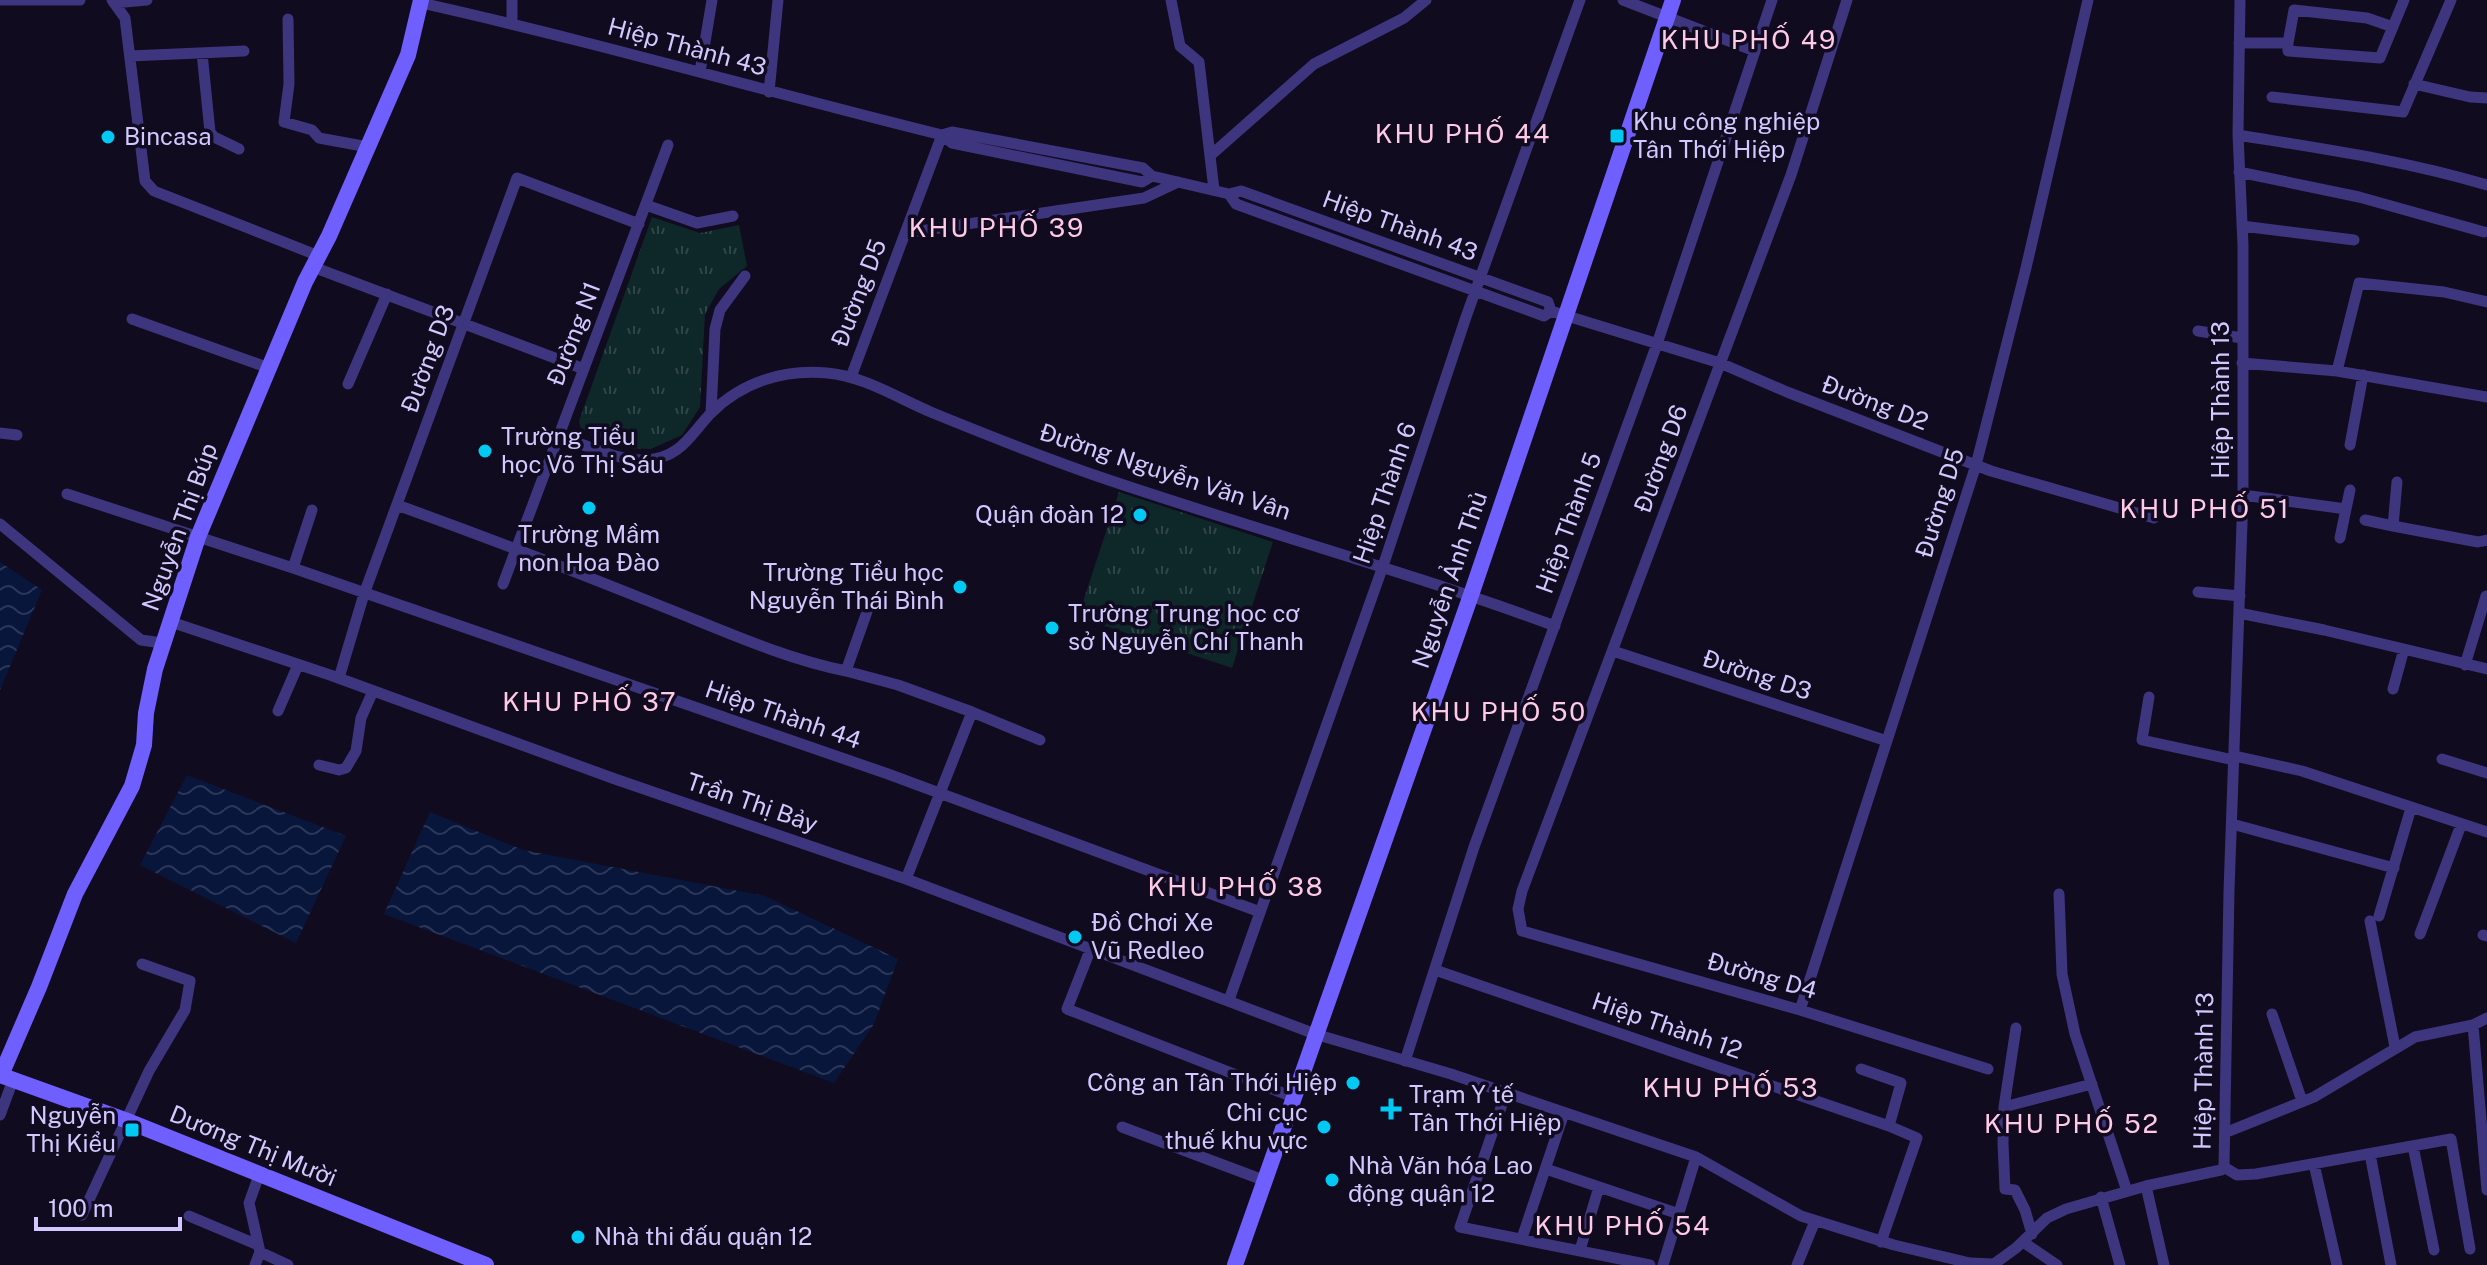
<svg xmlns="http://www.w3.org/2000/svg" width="2487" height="1265" font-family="'Public Sans',sans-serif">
<defs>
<pattern id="park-tufts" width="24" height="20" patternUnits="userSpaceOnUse" patternTransform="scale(2)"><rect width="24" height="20" fill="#0e2728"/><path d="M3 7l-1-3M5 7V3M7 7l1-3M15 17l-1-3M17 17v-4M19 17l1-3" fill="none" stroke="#304548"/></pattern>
<pattern id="water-waves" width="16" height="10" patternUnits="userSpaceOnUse" patternTransform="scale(2)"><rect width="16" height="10" fill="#08163b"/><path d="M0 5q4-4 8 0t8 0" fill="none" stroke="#2b3658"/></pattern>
</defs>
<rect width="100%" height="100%" fill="#100b1e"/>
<path fill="url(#park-tufts)" d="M652 217 700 233 739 225 747 266 719 289 705 314 700 407 682 435 651 449 626 448 581 429 579 421Z
M1119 492 1273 542 1232 668 1078 617Z"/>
<path fill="url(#water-waves)" d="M0 562 42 590 0 690Z
M187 775 346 836 296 943 140 865Z
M430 812 523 850 765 896 898 959 874 1024 834 1083 384 914Z"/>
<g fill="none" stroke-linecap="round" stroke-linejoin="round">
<path stroke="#3d357e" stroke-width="11" d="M0 0H80
M112 0 125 18 145 181 154 191 319 256
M512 0V23
M1171 0 1180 46 1199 62 1214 190
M1623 0 1755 51
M1847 0 1791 175 1522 891 1518 909 1522 931 1800 1010 1988 1069
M114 3 147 0
M421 3C596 42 768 92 942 135L952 143 1142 182 1152 176
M288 19 289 84 284 122 312 130 319 138 368 147
M2239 43H2288V51L2380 58 2404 0
M2288 43 2294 10 2367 18 2393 27
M202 53 210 132 214 137 239 149
M130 56 244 51
M700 72 712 0
M2414 84 2470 97 2487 98
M769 92 778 0
M2272 97 2403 112 2451 0
M942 135 952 132 1143 168 1152 176 1229 194 1241 191 1548 302 1551 311
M2238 135C2324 149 2403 160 2487 185
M1211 155 1314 64 1404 18 1426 0
M2239 172 2359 197 2484 232
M1229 194 1236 204 1544 316 1551 311 1720 363 1787 392 1991 471 2154 518
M646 205 697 223 733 216
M2242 226 2354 240
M906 233 1144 198 1178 182
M313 267 584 369
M132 319 269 368
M2198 331 2242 338
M2242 363 2337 371 2487 397
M2337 371 2359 283 2444 292 2487 302
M851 377 942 135
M348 384 387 294
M711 413 715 329 720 310 745 276
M0 433 17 435
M559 436C586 445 617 461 646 460 681 458 690 435 711 413 742 382 784 369 827 373 864 376 899 399 933 413 987 435 1042 457 1097 476 1249 528 1404 570 1555 626
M2350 445 2363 375
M2397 482 2393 526 2478 542 2487 540
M67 494 293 568 888 774 1260 912
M2243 495 2346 509 2340 538
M397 505C486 537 574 571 661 606 722 630 782 658 846 671L869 606
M2346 509 2350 490
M2365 520 2393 526
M0 524 141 640 162 643
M293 568 312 510
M503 584 668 145
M2198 592 2240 596
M2239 613 2324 630 2487 669
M171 622 330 675 615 779 906 879 1315 1034 1451 1074 1696 1157 1801 1216 1894 1245 1970 1263 1994 1264 2016 1248 2047 1218 2066 1209 2146 1186 2221 1170 2224 1167 2229 891 2243 495V245L2238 135 2240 0
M1613 651 1887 741
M2465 665 2486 596
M846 671 898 685 972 712
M339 678 364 594 517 178 639 224
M2393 689 2404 649
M2149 697 2142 740 2234 760
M278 711 298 665
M2235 756 2302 771 2487 832
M2442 759 2487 773
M319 765 339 770 346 768 356 751 361 718 373 691
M2232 824 2394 868
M906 879 972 712 1040 740
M2059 894 2062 974 2075 1034 2127 1191
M2379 916 2411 808
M2370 921 2395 1047
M2420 934 2461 825
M2483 935 2487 936
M1091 948 1067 1009 1293 1097
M1435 970 1889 1126 1917 1138 1881 1242
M1229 1000 1383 566 1466 317 1580 0
M1800 1010 1976 465 2026 268 2088 0
M2272 1014 2302 1101
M2473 1025 2487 1190
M2016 1028 2004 1107 2003 1143 2005 1189 2015 1190 2025 1210 2032 1234
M1405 1061 1474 847 1657 344 1772 0
M1861 1069 1901 1083 1889 1126
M1506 1093 1460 1227 1650 1265
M2004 1107 2092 1084
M0 1115 13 1080
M1122 1127 1263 1180
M2227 1132 2314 1097 2415 1037 2473 1025 2487 1018
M2413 1146 2434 1250
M2370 1154 2391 1265
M2314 1164 2337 1265
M2224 1167 2237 1175 2256 1174 2451 1139 2470 1249
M1546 1169 1679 1214
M2146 1186 2164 1265
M2101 1197 2120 1265
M82 1215 149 1071 185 1010 190 981 142 964
M189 1216 258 1245
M1522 1238 1564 1113
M2023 1242 2057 1265
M1580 1250 1599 1187
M260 1252 288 1265
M255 1265 260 1252 249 1203 259 1175
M1663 1265 1696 1157
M1797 1265 1815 1221"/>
<path stroke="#6f5fff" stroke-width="16" d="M0 1075 125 1120 486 1265
M1 1075 39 987 75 894 132 786 144 745 146 713 155 669 198 537 305 282 329 236 408 55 421 0
M1235 1265 1471 595 1673 0"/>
</g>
<g fill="#00c9f3" stroke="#100b1e" stroke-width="3">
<rect x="1609" y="128" width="16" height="16" rx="4"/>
<circle cx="108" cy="137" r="8"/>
<circle cx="485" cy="451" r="8"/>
<circle cx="589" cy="508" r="8"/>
<circle cx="1140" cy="515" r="8"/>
<circle cx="960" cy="587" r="8"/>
<circle cx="1052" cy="628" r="8"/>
<circle cx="1075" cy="937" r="8"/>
<circle cx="1353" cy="1083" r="8"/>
<path d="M1387 1097h8v8h8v8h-8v8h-8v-8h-8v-8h8z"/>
<circle cx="1324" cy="1127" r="8"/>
<rect x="124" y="1122" width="16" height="16" rx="4"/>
<circle cx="1332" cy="1180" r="8"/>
<circle cx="578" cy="1237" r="8"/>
</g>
<g text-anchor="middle" stroke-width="7" stroke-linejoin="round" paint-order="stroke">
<g font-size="24" fill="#d3c8ff" stroke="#100b1e">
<text transform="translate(687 47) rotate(15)" y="8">Hiệp Thành 43</text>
<text transform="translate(1400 226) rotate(20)" y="8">Hiệp Thành 43</text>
<text transform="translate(859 293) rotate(-69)" y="8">Đường D5</text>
<text transform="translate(574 334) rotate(-69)" y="8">Đường N1</text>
<text transform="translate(428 359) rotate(-70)" y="8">Đường D3</text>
<text transform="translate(2221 400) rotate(-90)" y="8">Hiệp Thành 13</text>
<text transform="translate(1875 403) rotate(21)" y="8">Đường D2</text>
<text transform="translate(1661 459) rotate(-70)" y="8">Đường D6</text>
<text transform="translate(1165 472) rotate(18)" y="8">Đường Nguyễn Văn Vân</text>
<text transform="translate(1385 493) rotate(-71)" y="8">Hiệp Thành 6</text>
<text transform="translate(1940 503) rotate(-73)" y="8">Đường D5</text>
<text transform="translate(1569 523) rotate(-70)" y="8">Hiệp Thành 5</text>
<text transform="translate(180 527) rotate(-70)" y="8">Nguyễn Thị Búp</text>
<text transform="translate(1450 580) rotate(-71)" y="8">Nguyễn Ảnh Thủ</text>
<text transform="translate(1757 675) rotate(18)" y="8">Đường D3</text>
<text transform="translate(783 715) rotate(19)" y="8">Hiệp Thành 44</text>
<text transform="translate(752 803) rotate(19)" y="8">Trần Thị Bảy</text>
<text transform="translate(1762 976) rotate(16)" y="8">Đường D4</text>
<text transform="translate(1667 1026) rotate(19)" y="8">Hiệp Thành 12</text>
<text transform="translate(2204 1071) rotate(-89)" y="8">Hiệp Thành 13</text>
<text transform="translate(253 1146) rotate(22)" y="8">Dương Thị Mười</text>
</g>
<g font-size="24" fill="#d3c8ff" stroke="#100b1e" text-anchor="start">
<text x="1633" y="130">Khu công nghiệp<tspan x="1633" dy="28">Tân Thới Hiệp</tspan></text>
<text x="124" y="145">Bincasa</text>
<text x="501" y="445">Trường Tiểu<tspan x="501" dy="28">học Võ Thị Sáu</tspan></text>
<text x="1124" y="523" text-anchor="end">Quận đoàn 12</text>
<text x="589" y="543" text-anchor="middle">Trường Mầm<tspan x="589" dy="28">non Hoa Đào</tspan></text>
<text x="944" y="581" text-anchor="end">Trường Tiểu học<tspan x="944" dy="28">Nguyễn Thái Bình</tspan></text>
<text x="1068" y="622">Trường Trung học cơ<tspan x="1068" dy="28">sở Nguyễn Chí Thanh</tspan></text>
<text x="1091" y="931">Đồ Chơi Xe<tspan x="1091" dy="28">Vũ Redleo</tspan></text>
<text x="1337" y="1091" text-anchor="end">Công an Tân Thới Hiệp</text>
<text x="1409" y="1103">Trạm Y tế<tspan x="1409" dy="28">Tân Thới Hiệp</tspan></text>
<text x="1308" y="1121" text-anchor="end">Chi cục<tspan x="1308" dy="28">thuế khu vực</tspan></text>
<text x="116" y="1124" text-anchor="end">Nguyễn<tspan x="116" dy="28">Thị Kiểu</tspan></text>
<text x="1348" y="1174">Nhà Văn hóa Lao<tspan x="1348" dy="28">động quận 12</tspan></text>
<text x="594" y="1245">Nhà thi đấu quận 12</text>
</g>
<g font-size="26" letter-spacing="2" fill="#ffcae8" stroke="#100b1e">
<text x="1749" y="49">KHU PHỐ 49</text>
<text x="1463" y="143">KHU PHỐ 44</text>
<text x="997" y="237">KHU PHỐ 39</text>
<text x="2205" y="518">KHU PHỐ 51</text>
<text x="590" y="711">KHU PHỐ 37</text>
<text x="1499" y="721">KHU PHỐ 50</text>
<text x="1236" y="896">KHU PHỐ 38</text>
<text x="1731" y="1097">KHU PHỐ 53</text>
<text x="2072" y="1133">KHU PHỐ 52</text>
<text x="1623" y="1235">KHU PHỐ 54</text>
</g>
</g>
<path d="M36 1217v12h144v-12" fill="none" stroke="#d3c8ff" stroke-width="4"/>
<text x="48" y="1217" font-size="24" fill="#d3c8ff" stroke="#100b1e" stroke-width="6" paint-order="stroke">100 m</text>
</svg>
